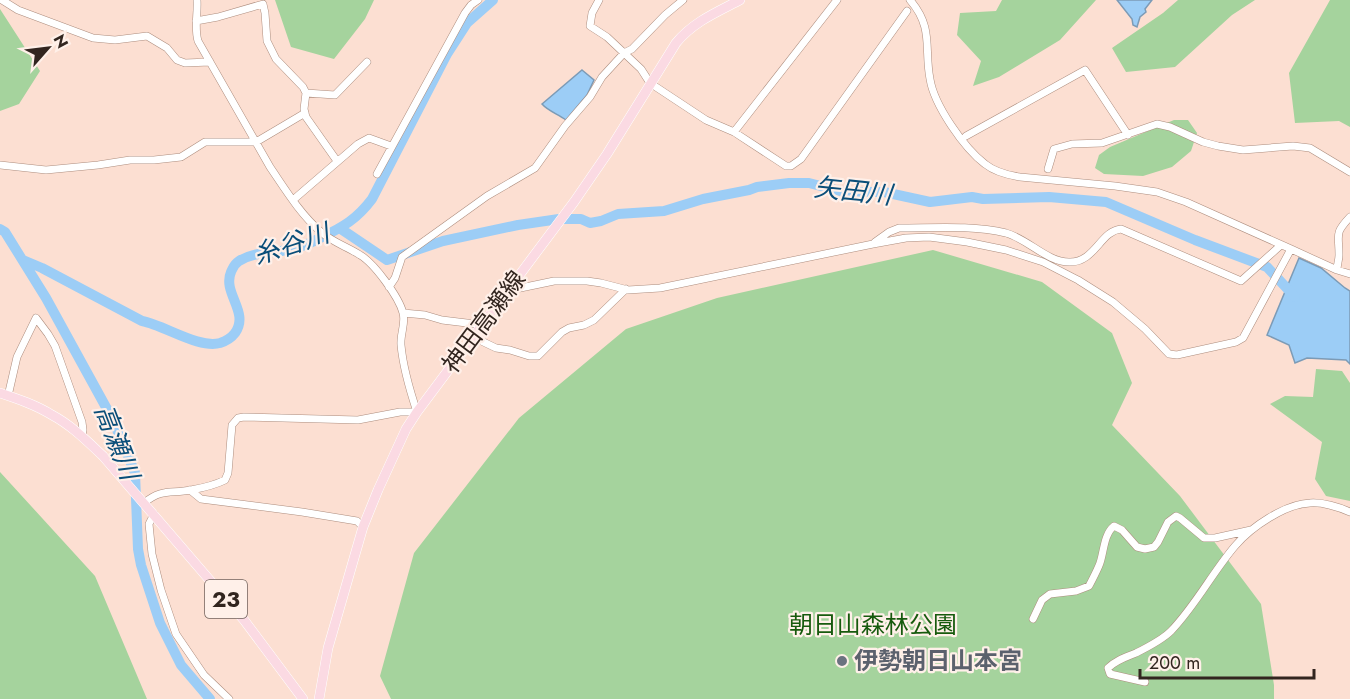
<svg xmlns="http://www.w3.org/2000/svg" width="1350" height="699" font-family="Jost,'Noto Sans JP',sans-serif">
<rect width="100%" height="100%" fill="#fcdfd2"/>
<path fill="#a5d39d" d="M275 0H374L365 19 334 59 291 47Z
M1002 0H1096L1060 40 999 77 973 86 981 61 957 35 960 13 996 11Z
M1178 0H1255L1232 15 1175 67 1126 72 1112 48 1163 13Z
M1330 0H1350V127L1339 121 1295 123 1289 73Z
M0 9 40 71 19 104 0 111Z
M1174 120H1188L1197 133 1191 151 1172 167 1143 176 1104 174 1095 168 1099 155 1110 147Z
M933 250 1042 282 1112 333 1132 383 1112 425 1180 496 1261 604 1274 685V699H391L380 676 414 553 519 418 626 329 717 298Z
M1316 369 1342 371 1350 383V501L1326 496 1315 479 1322 442 1270 404 1285 396 1313 397Z
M0 472 95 576 147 699H0Z"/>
<path fill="#9ccdf6" stroke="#7c9bb6" stroke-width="1.5" d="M1117 0H1152L1145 9 1146 12 1140 17 1137 27 1133 25 1132 19Z
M582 70 594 80 587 95 566 120C558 114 548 111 542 104Z
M1299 258 1321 268 1345 288 1350 291V364L1346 360 1307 358 1295 363 1289 345 1267 335Z"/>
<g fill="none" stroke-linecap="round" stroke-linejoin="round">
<path stroke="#9ccdf6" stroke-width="10" d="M0 229 5 232 46 298 113 420 135 473 138 549 141 565 160 623 181 665 210 699
M341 229 387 260 443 241 518 225 559 219H581L590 223 601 221 618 214 664 211 703 199 749 190 757 187 789 183H809L844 192H884L930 202 972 197 983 199 1049 197 1106 202 1195 240 1267 267 1295 297
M23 260 42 268 142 321C164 325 199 349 220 343 226 341 232 337 235 333 250 312 222 293 231 272 233 268 234 264 239 261 253 252 271 253 287 250 300 248 311 243 322 237 343 227 357 219 372 199L447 54 467 23 493 0"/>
<defs>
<path id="minor" d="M2 0 18 10 93 38 115 40 147 36 167 48 177 60 185 63 210 62
M599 0 592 13 590 26 607 37 624 53 632 49 665 15 683 0
M910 0C934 28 924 48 930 79 934 105 964 148 985 164 995 172 1007 175 1020 177L1115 186 1157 192 1186 202 1291 249 1337 270 1350 274
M196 21 218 17 263 4 265 13 267 41 276 59 303 87 306 93 304 109 306 117 337 161
M306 93 335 95 367 62
M734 132 837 0
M966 136 1085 70 1128 135
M0 165 46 170 98 165 130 160H154L181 157 205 142H256L305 113
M1048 169 1054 149 1072 144 1102 143 1157 124 1170 127 1203 142 1218 146 1243 150 1293 146 1310 148 1350 172
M377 174 465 13 471 5 478 0
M293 200 358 144 369 138 391 146
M875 242 889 232 899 228C935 228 972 225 1006 233 1028 239 1047 262 1069 262 1095 263 1100 231 1121 229L1241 281 1281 245
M1337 270C1337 265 1339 260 1339 255 1339 234 1334 234 1350 217
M389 287 395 278 402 257 487 196 535 168 565 126 590 97 602 77 624 53 641 69 650 83 706 120 734 132 786 166H791L801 159 907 11
M506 291 554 281H587L601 283 628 290 660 288 873 244 906 238 929 237 967 242 1006 250 1043 262 1078 280 1113 302 1145 329 1169 354 1177 355 1236 342 1243 338 1291 249
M403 313 425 315 442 320 475 324 480 327
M473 337 496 348 510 350 529 356H538L562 332 569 328 584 325 594 320 626 289
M8 396 17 357 36 318 48 334 55 346 82 422 83 430 82 436
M190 490 201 499 302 512 357 521 363 527
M144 503C162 488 171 494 191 490 202 488 215 485 225 480L228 473 232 425 238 418 244 417 358 420 400 412H417C410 391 403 367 401 345 400 334 406 323 403 313 399 297 374 263 360 255 348 247 332 242 321 232 300 214 285 189 270 167L198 41C194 27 198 14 197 0
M154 514 149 524 152 554 161 590 176 634 204 675 229 699
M1033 619 1042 600 1050 594 1076 591 1089 586C1093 578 1097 571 1100 563 1104 551 1104 534 1114 526L1122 530 1137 547 1145 549 1154 547 1158 542 1168 522 1176 516 1180 518 1204 538H1215L1251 530
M1145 682 1110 674 1108 668C1116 660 1126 657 1136 653 1148 647 1162 640 1171 631 1196 605 1212 573 1235 546 1251 527 1285 504 1310 503 1322 502 1339 507 1350 512"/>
<path id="major" d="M0 393C18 399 36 405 52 415 71 425 87 441 103 456L244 620 303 699
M319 699 328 648 363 527 378 490 406 429 417 412 574 202 607 154 676 43C693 22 717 12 740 0"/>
</defs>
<use href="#minor" stroke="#ad8d7e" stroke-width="8"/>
<use href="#major" stroke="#fff" stroke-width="10"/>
<use href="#minor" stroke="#fff" stroke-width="7"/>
<use href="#major" stroke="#fbdae3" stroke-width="9"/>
</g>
<circle fill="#6b7280" stroke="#fff0e9" stroke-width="2" cx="842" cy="661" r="6"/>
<g text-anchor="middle" stroke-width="4.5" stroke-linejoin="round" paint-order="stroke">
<rect fill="#fff0e9" stroke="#70625c" stroke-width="1.5" x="205" y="580" width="42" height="38" rx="4.5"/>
<g font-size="22" font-weight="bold" fill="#32251f">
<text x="226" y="607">23</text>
</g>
<g font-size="24" fill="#32251f" stroke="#fff0e9">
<text transform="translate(484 322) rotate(-53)" y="8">神田高瀬線</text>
</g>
<g font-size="24" fill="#175a0d" stroke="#fff0e9">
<text x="873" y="633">朝日山森林公園</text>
</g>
<g font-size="24" font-weight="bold" fill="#5b616d" stroke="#fff0e9" text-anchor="start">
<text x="854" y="669">伊勢朝日山本宮</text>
</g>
<g font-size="26" font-style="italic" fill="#0a4e79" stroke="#fff0e9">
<text transform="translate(853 191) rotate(6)" y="9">矢田川</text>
<text transform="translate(291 244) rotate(-18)" y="9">糸谷川</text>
<text transform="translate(117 442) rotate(69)" y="9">高瀬川</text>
</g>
</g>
<g transform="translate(48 48) rotate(62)" stroke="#fff0e9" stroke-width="4.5" paint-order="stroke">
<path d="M0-4.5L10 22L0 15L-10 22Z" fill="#32251f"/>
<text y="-9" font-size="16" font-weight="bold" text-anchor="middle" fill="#32251f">N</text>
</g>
<path d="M1140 669v9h174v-9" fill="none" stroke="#32251f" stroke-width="3"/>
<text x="1149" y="669" font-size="18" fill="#32251f" stroke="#fff0e9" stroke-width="4.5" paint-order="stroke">200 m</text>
</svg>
